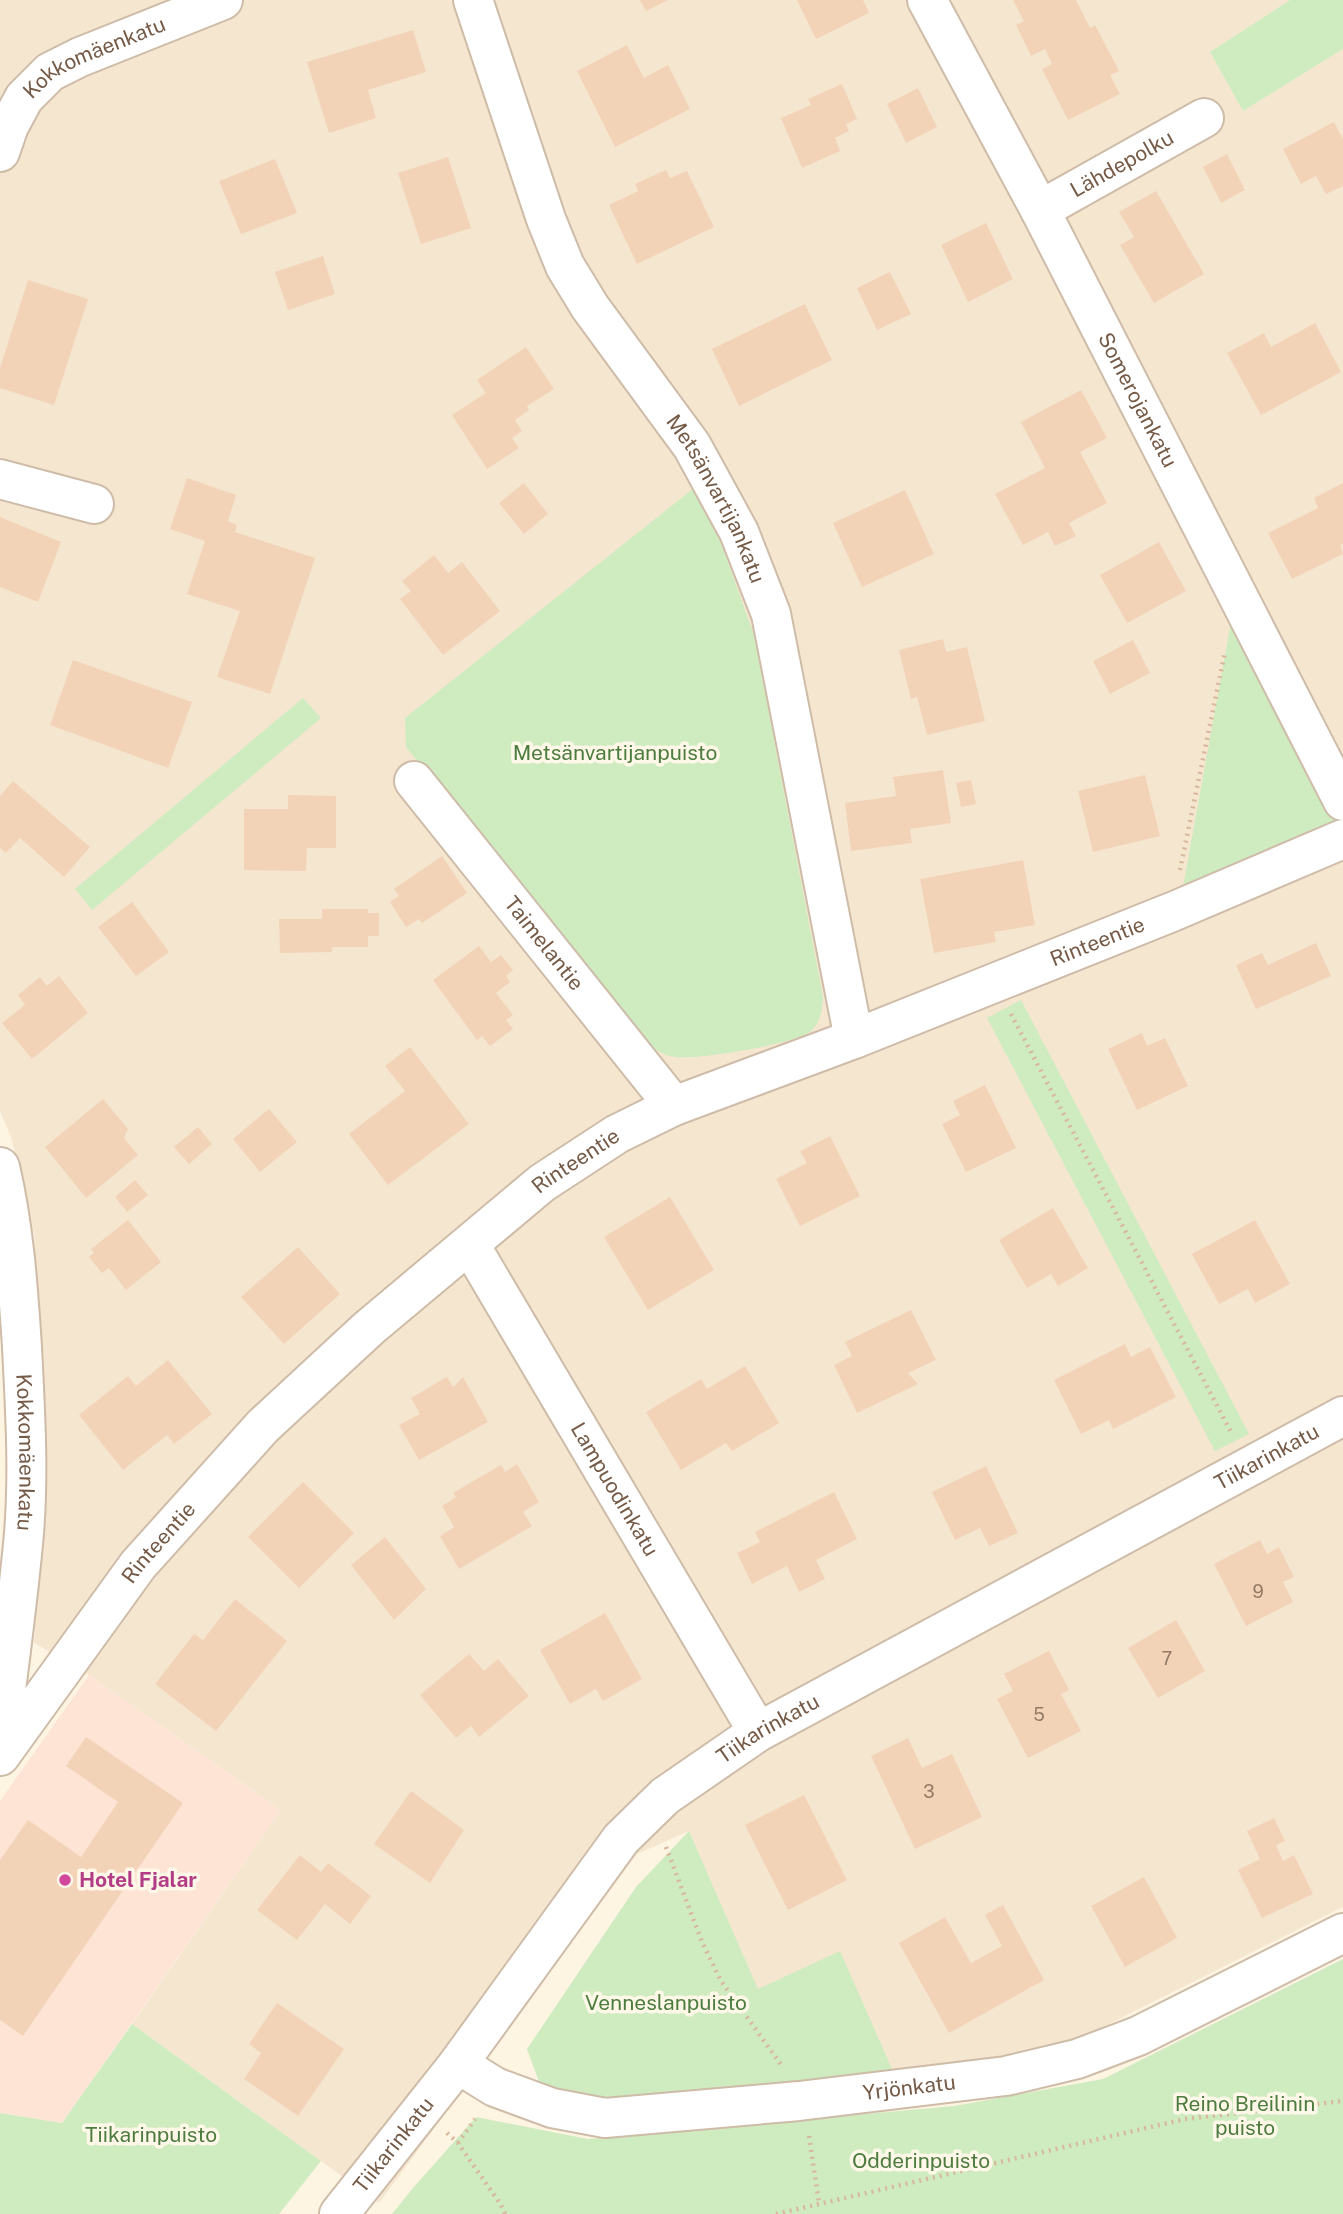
<svg xmlns="http://www.w3.org/2000/svg" width="1343" height="2214" font-family="'Public Sans',sans-serif">
<rect width="100%" height="100%" fill="#fdf4e2"/>
<path fill="#f5e6d0" d="M0 0H1290L1210 52 1243 111 1343 49V1907L1083 2037 964 2069 895 2076 758 1990 689 1831 637 1854 379 2203 132 2024 281 1810 89 1675 34 1643 44 1483 34 1233 11 1137 0 1111Z"/>
<path fill="#fee4d5" d="M89 1675 281 1810 62 2123 0 2113V1801Z"/>
<path fill="#cfebc0" d="M1290 0H1343V49L1243 111 1210 52Z
M694 488 715 526 754 635 823 997C822 1010 821 1022 811 1031 797 1044 695 1060 675 1057 660 1055 649 1045 638 1036L406 747 405 718Z
M1235 600 1340 817 1337 829 1181 898Z
M303 698 321 718 92 910 75 889Z
M1021 1000 1249 1434 1215 1451 987 1018Z
M689 1831 758 1989 840 1951 895 2076 584 2099 541 2087 527 2049 636 1887Z
M1343 1959V2214H392L413 2188 476 2117 588 2139 954 2106 1103 2079Z
M132 2024 321 2161 279 2214H0V2113L62 2123Z"/>
<path fill="#f3d3b8" d="M640 0H668L646 11Z
M797 0H863L869 13 816 39Z
M1013 0H1076L1090 28 1095 25 1119 71 1110 75 1120 94 1068 120 1042 69 1052 64 1045 49 1031 56 1016 25 1024 21Z
M413 30 426 72 368 90 376 118 329 133 307 62Z
M627 45 644 78 668 65 690 109 615 147 577 71Z
M842 84 857 119 846 124 849 131 835 138 840 151 802 168 781 118 811 105 808 99Z
M918 88 937 127 906 143 887 104Z
M1334 122 1343 139V186L1326 194 1316 176 1301 184 1283 149Z
M1227 154 1245 190 1221 203 1203 167Z
M448 157 471 228 421 244 398 173Z
M275 159 297 213 241 234 219 181Z
M666 170 670 178 687 171 714 227 637 264 609 205 638 191 635 184Z
M1156 191 1204 274 1154 303 1120 245 1134 237 1119 212Z
M986 223 1013 279 968 302 941 245Z
M323 256 335 294 288 310 275 272Z
M890 272 911 314 877 330 857 288Z
M28 280 88 299 54 405 0 388V368Z
M805 304 832 360 739 406 712 349Z
M1315 323 1341 372 1261 415 1227 353 1264 333 1271 347Z
M526 347 554 389 527 406 529 410 515 420 522 431 512 438 519 448 487 469 452 415 486 393 477 380Z
M1081 390 1107 438 1080 452 1107 503 1069 523 1076 536 1055 546 1048 532 1023 545 995 494 1045 468 1021 422Z
M187 478 236 495 228 521 237 525 235 532 315 558 270 694 217 677 240 611 187 594 205 541 170 529Z
M524 483 548 514 524 534 499 503Z
M1343 483V544L1340 545 1343 554 1292 579 1268 533 1318 508 1314 498Z
M905 490 934 554 862 587 833 523Z
M0 517 61 542 38 602 0 587Z
M1159 542 1186 591 1127 623 1100 575Z
M434 555 448 573 462 562 500 611 443 655 400 599 411 591 402 581Z
M943 639 946 652 967 647 985 721 927 735 917 697 911 699 899 650Z
M1133 640 1150 673 1110 694 1093 661Z
M73 660 192 702 168 768 50 725Z
M943 770 951 823 910 829 912 843 851 851 845 803 896 796 893 777Z
M1145 775 1160 836 1093 852 1078 791Z
M971 780 976 804 961 807 956 783Z
M13 781 90 847 64 877 20 838 6 853 0 848V796Z
M288 795 336 796V848H307L306 871 244 870V809H288Z
M442 856 467 893 422 923 419 919 406 927 390 902 399 896 394 889Z
M1023 860 1035 925 994 932 996 942 934 953 920 879Z
M132 902 169 952 136 976 98 927Z
M322 909H368V913H379V936H368V947H332V952L280 953 279 919H322Z
M1316 943 1331 976 1256 1009 1236 965 1262 953 1268 965Z
M479 946 491 962 501 955 513 970 506 976 510 982 496 993 513 1015 506 1020 513 1029 490 1046 482 1036 477 1040 433 980Z
M59 976 88 1013 32 1059 2 1023 25 1005 18 995 40 977 47 986Z
M1142 1033 1147 1046 1165 1038 1188 1086 1137 1110 1108 1049Z
M410 1047 469 1124 388 1185 349 1134 405 1091 385 1066Z
M985 1085 1016 1148 966 1172 942 1124 960 1115 953 1101Z
M103 1099 128 1129 124 1138 138 1155 86 1198 45 1147Z
M269 1109 297 1142 260 1172 233 1139Z
M198 1127 212 1144 189 1164 174 1147Z
M830 1136 860 1196 800 1226 776 1179 807 1163 800 1151Z
M135 1180 148 1195 127 1212 115 1197Z
M670 1197 714 1270 648 1310 604 1237Z
M1053 1208 1088 1268 1058 1286 1051 1274 1027 1288 999 1240Z
M128 1220 161 1262 126 1290 109 1268 102 1273 89 1257 94 1253 91 1249Z
M1255 1220 1290 1284 1255 1303 1248 1289 1219 1304 1192 1254Z
M298 1247 340 1294 284 1344 241 1297Z
M911 1310 936 1360 908 1373 918 1384 857 1413 834 1365 852 1356 845 1342Z
M1125 1344 1131 1357 1150 1347 1176 1397 1113 1429 1109 1420 1081 1434 1054 1380Z
M168 1360 212 1414 174 1444 167 1435 123 1470 79 1415 128 1376 136 1386Z
M745 1366 779 1423 732 1451 726 1443 681 1470 646 1412 701 1379 707 1389Z
M447 1377 453 1387 463 1377 488 1422 419 1460 399 1425 420 1414 411 1398Z
M517 1464 539 1502 523 1512 532 1526 459 1569 440 1536 454 1527 442 1506 456 1497 453 1493 501 1465 505 1472Z
M986 1466 1018 1533 989 1546 980 1528 955 1540 932 1492Z
M303 1482 354 1533 299 1588 248 1537Z
M834 1492 857 1539 816 1560 825 1579 799 1592 787 1566 752 1584 737 1553 760 1542 755 1532Z
M385 1537 426 1589 394 1620 351 1565Z
M1260 1540 1267 1554 1279 1547 1294 1577 1283 1582 1293 1602 1246 1626 1214 1564Z
M235 1599 287 1641 216 1731 155 1684 194 1634 203 1640Z
M605 1613 642 1679 603 1701 596 1689 570 1704 540 1650Z
M1176 1620 1205 1671 1158 1698 1128 1648Z
M1049 1651 1069 1690 1061 1694 1081 1731 1028 1758 997 1699 1013 1691 1004 1674Z
M469 1654 484 1671 498 1659 529 1696 479 1737 471 1726 456 1738 420 1695Z
M86 1737 183 1803 23 2036 0 2020V1860L28 1820 81 1857 118 1802 66 1766Z
M908 1738 922 1768 952 1754 982 1817 915 1849 871 1756Z
M411 1791 464 1830 430 1883 374 1844Z
M804 1795 847 1880 788 1910 745 1825Z
M1274 1818 1285 1841 1276 1845 1283 1861 1294 1855 1313 1894 1262 1918 1238 1870 1260 1859 1247 1831Z
M300 1855 321 1872 328 1863 371 1896 350 1924 325 1904 297 1940 257 1910Z
M1144 1877 1177 1938 1125 1967 1091 1906Z
M1003 1905 1044 1980 949 2033 899 1943 945 1917 971 1963 1002 1946 985 1915Z
M277 2003 344 2049 298 2116 244 2079 261 2053 249 2044Z"/>
<g fill="none" stroke-linecap="round" stroke-linejoin="round">
<defs>
<g id="minor">
<path id="s1" d="M473 0 546 219 565 266 590 307 692 446 739 532 771 614 854 1039"/>
<path id="s2" d="M927 0 1040 210 1343 801"/>
<path id="s3" d="M0 152 9 126 24 98 50 72 80 57 223 0"/>
<path id="s4" d="M1040 210 1204 118"/>
<path d="M0 479 94 504"/>
<path id="s5" d="M414 781 674 1106"/>
<path id="s6" d="M0 1167C14 1227 18 1286 22 1347 25 1408 29 1471 24 1533 18 1602 8 1671 0 1739"/>
<path id="s7" d="M470 1245 758 1732"/>
<path id="s8" d="M0 1756 138 1565 263 1426 369 1328 542 1183 617 1134 674 1106 854 1039 1172 912 1343 839"/>
<path id="s9" d="M458 2064 495 2087 552 2108 605 2118 799 2101 1006 2076 1077 2059 1138 2036 1343 1933"/>
<path id="s10" d="M339 2214 458 2064 621 1839 665 1796 758 1732 1343 1416"/>
</g>
</defs>
<use href="#minor" stroke="#cebca8" stroke-width="42"/>
<path stroke="#d8b79c" stroke-width="4.5" stroke-dasharray="2 5" stroke-linecap="butt" d="M1180 870 1225 652
M1011 1014 1232 1434
M666 1847 702 1942 721 1981 782 2066
M447 2133 458 2143 501 2205 505 2214
M809 2136 819 2203
M458 2143 475 2119
M776 2214 1185 2119 1343 2101"/>
<use href="#minor" stroke="#fff" stroke-width="38"/>
</g>
<circle fill="#d1479c" stroke="#fff8e9" stroke-width="2.5" cx="65" cy="1880" r="7"/>
<g text-anchor="middle" stroke-width="7" stroke-linejoin="round" paint-order="stroke">
<g font-size="18" fill="#947963">
<text x="1258" y="1598">9</text>
<text x="1167" y="1665">7</text>
<text x="1039" y="1721">5</text>
<text x="929" y="1798">3</text>
</g>
<g font-size="21" fill="#755b47" stroke="#fff8e9">
<text dy="7" stroke="none"><textPath href="#s3" startOffset="142">Kokkomäenkatu</textPath></text>
<text dy="7" stroke="none"><textPath href="#s4" startOffset="94">Lähdepolku</textPath></text>
<text dy="7" stroke="none"><textPath href="#s2" startOffset="452">Somerojankatu</textPath></text>
<text dy="7" stroke="none"><textPath href="#s1" startOffset="560">Metsänvartijankatu</textPath></text>
<text dy="7" stroke="none"><textPath href="#s8" startOffset="1400">Rinteentie</textPath></text>
<text dy="7" stroke="none"><textPath href="#s5" startOffset="208">Taimelantie</textPath></text>
<text dy="7" stroke="none"><textPath href="#s8" startOffset="833">Rinteentie</textPath></text>
<text dy="7" stroke="none"><textPath href="#s6" startOffset="287">Kokkomäenkatu</textPath></text>
<text dy="7" stroke="none"><textPath href="#s10" startOffset="1222">Tiikarinkatu</textPath></text>
<text dy="7" stroke="none"><textPath href="#s7" startOffset="284">Lampuodinkatu</textPath></text>
<text dy="7" stroke="none"><textPath href="#s8" startOffset="266">Rinteentie</textPath></text>
<text dy="7" stroke="none"><textPath href="#s10" startOffset="654">Tiikarinkatu</textPath></text>
<text dy="7" stroke="none"><textPath href="#s9" startOffset="464">Yrjönkatu</textPath></text>
<text dy="7" stroke="none"><textPath href="#s10" startOffset="88">Tiikarinkatu</textPath></text>
</g>
<g font-size="21" fill="#4d7c3f" stroke="#fff8e9">
<text x="615" y="760">Metsänvartijanpuisto</text>
<text x="666" y="2010">Venneslanpuisto</text>
<text x="1245" y="2111">Reino Breilinin<tspan x="1245" dy="24">puisto</tspan></text>
<text x="151" y="2142">Tiikarinpuisto</text>
<text x="921" y="2168">Odderinpuisto</text>
</g>
<g font-size="21" font-weight="bold" fill="#b23c85" stroke="#fff8e9" text-anchor="start">
<text x="79" y="1887">Hotel Fjalar</text>
</g>
</g>
</svg>
